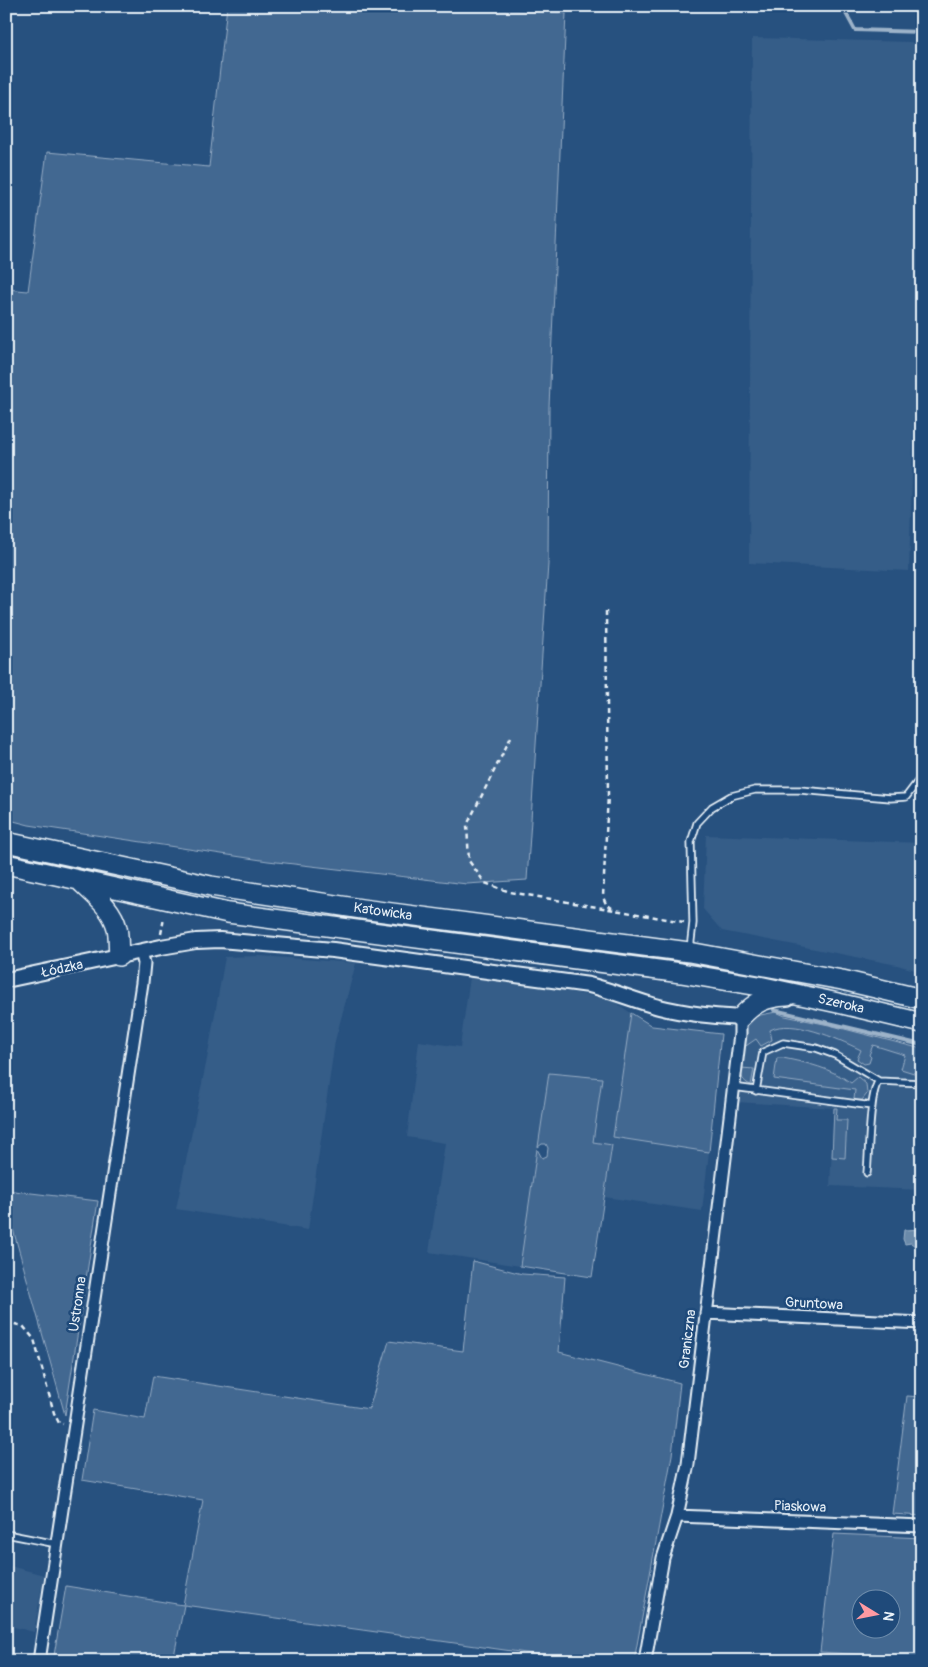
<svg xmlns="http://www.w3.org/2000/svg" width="928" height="1667" font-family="Pangolin,sans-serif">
<rect width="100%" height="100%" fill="#27517f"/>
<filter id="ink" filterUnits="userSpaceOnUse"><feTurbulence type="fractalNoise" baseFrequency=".02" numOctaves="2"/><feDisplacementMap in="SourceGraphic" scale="10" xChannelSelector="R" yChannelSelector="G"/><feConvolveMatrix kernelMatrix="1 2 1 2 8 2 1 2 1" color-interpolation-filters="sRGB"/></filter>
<g filter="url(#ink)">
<path fill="#355d88" d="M752 38 911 42 922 52V161L909 571 749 563Z
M706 835 922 843V972L897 965 722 931 703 909Z
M260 956 356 963 335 1041 308 1230 176 1209 207 1059 225 957Z
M470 977 561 990 611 1000 631 1013 613 1137 709 1152 702 1211 604 1197 612 1145 540 1135 520 1266 429 1252 445 1143 407 1137 419 1041 460 1047Z
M779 1023 922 1056V1190L830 1186 834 1108 735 1102 743 1029Z
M6 1565 44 1575 34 1632 6 1625Z"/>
<path fill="#436891" stroke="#96acc4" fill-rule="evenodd" d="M227 6H424L566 13 549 407 548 564 527 880 467 884 268 861 29 825 6 819V289L28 291 47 152 209 167Z
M776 1012 785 1016 829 1025 922 1049V1069L920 1075 901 1069 905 1055 873 1045 869 1055 871 1057 869 1063 864 1064 857 1059 861 1050 859 1049C838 1039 792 1018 770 1030L772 1040 761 1046 756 1039 743 1048 745 1033 750 1017Z
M631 1013 652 1026 721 1034 709 1152 613 1137Z
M777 1058H783C807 1063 831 1068 851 1083L858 1077 866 1084 867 1094 862 1100H854L855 1090 774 1079Z
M741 1068 754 1069 751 1085C743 1082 740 1076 741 1068Z
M549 1073 602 1078 593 1142 612 1145 592 1277 520 1266 537 1149 542 1158 547 1156 548 1148 546 1144H542L538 1147Z
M834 1108H837L836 1120H847L845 1158 832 1157Z
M6 1190 98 1201 65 1415 6 1204Z
M473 1261 522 1274 565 1277 559 1352 680 1383 672 1455 634 1661H583L184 1605 173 1661H53L66 1586 183 1605 203 1500 82 1480 93 1410 145 1419 153 1376 369 1409 389 1341 463 1351Z
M907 1396 922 1397V1516L892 1514Z
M834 1534 922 1538V1661H863V1655L820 1652ZM860 1600H890V1630H860Z"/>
<path fill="#6b8aaa" stroke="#9db3c9" d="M922 1229V1246H915L911 1243 905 1244 903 1239 904 1230Z"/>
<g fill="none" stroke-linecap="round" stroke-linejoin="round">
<path stroke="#9db3c9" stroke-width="4" d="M842 6 855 30 922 32
M774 1010 922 1045"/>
<defs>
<path id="service" d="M690 949 693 923 691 842 697 823 712 807 731 796 755 790H800L890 798 906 797 922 776
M733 1087 872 1106
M756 1091 763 1052 783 1043 816 1048 835 1055 879 1081
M867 1173C869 1156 869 1091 879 1081L922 1083
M6 1534 57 1544"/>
<path id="minor" d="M706 1313 922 1323
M677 1516 922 1526
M39 1661 142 983 144 963 141 952
M645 1661 663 1558 677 1516 688 1464 740 1034V1018"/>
<path id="tertiary" d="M6 980 161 947 196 941 220 940 333 950 589 985C613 991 636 1001 659 1007 686 1014 713 1016 740 1018"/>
<path id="primary" d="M6 842 211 886 362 909 689 952 842 980 922 999
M6 864 228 913 681 973 759 986 838 1003 922 1023
M81 882C95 896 112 908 117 928 119 937 118 947 119 956
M740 1018C755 1002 765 997 787 996"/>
</defs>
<use href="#service" stroke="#e8f1f8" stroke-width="9"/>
<use href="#minor" stroke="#e8f1f8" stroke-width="15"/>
<use href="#tertiary" stroke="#e8f1f8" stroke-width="18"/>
<use href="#primary" stroke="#e8f1f8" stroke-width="22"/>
<path stroke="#e8f1f8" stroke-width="2.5" stroke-dasharray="5 4" stroke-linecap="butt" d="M606 611 608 794 603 897 606 904 612 908
M511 737 467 825 469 861 485 883 510 892 684 922
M161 934 164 918
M6 1322 23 1326 34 1339 54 1413 59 1423 63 1424"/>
<use href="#service" stroke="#1f4a7a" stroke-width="5.5"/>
<use href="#minor" stroke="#1f4a7a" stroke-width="11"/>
<use href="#tertiary" stroke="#1f4a7a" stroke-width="14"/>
<use href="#primary" stroke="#1f4a7a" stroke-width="19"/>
</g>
</g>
<g text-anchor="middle" stroke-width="5" stroke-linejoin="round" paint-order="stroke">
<g font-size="14" fill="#e8f1f8" stroke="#1f4a7a">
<text transform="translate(383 911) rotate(8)" y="5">Katowicka</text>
<text transform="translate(62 968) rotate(-12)" y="5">Łódzka</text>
<text transform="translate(841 1003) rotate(13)" y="5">Szeroka</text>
<text transform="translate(814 1303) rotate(3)" y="5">Gruntowa</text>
<text transform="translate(77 1304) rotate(-82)" y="5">Ustronna</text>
<text transform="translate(687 1339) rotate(-83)" y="5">Graniczna</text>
<text transform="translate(800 1506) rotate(2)" y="5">Piaskowa</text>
</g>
</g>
<rect width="928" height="1667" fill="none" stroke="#1f4a7a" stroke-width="25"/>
<rect x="12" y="12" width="903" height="1642" fill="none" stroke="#e8f1f8" stroke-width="2" filter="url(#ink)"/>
<g transform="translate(876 1614) rotate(100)"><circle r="24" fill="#1f4a7a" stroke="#6f8dac"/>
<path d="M0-4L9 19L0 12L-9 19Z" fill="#ff9aa2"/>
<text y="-8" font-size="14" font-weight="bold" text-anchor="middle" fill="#e8f1f8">N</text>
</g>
</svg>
